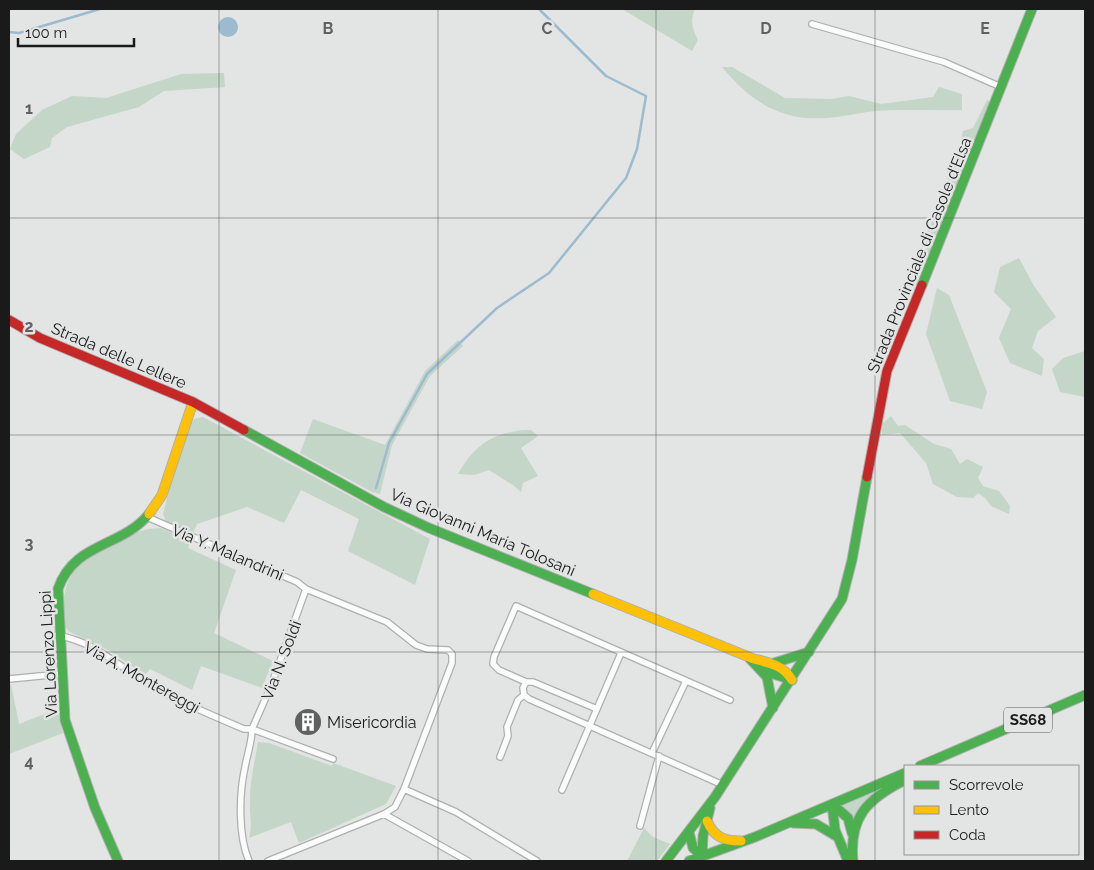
<svg xmlns="http://www.w3.org/2000/svg" width="1094" height="870" font-family="Raleway,sans-serif">
<rect width="100%" height="100%" fill="#e3e4e4"/>
<path fill="#c3d6c7" d="M622 9H695C690 21 692 28 698 40L692 51Z
M722 67H732L785 98 831 99 849 96 881 104 933 97 939 87 962 94V110C934 111 903 109 875 111 859 113 842 117 826 118 780 121 750 101 722 67Z
M224 73 225 87 164 91 139 107 67 127 52 138 50 147 24 159 10 149 16 134 42 110 72 96 106 98 181 74Z
M987 100 991 102 928 258 919 254 956 160 963 131 973 128Z
M1019 258 1034 286 1056 317 1038 331 1032 348 1044 359 1042 376 1010 363 999 338 1011 309 994 292 1000 267Z
M937 288 949 295 987 392 982 409 950 401 926 334Z
M458 340 463 346 430 376 392 445 380 494 372 492 300 453 313 419 385 445 425 371Z
M1085 351V397L1060 392 1052 369 1063 358Z
M891 416 898 426 905 425 934 444 951 449 960 464 967 459 983 467 978 478 983 486 999 491 1010 506 1009 514 991 506 985 498 978 493 973 498 957 497 933 484 926 463 900 433 882 435V424Z
M203 417 430 539 415 585 348 551 359 519 301 490 284 523 247 507 197 524 193 533 166 521 163 514 184 433 194 419Z
M524 430H531L538 436 521 448 538 476 523 483 521 492 513 485 489 470 474 475 458 474C475 445 491 434 524 430Z
M161 528 191 540 188 548 236 570 214 633 273 661 262 688 201 666 192 690 150 669 145 675 110 651 70 632 63 625C62 601 64 577 83 560 90 553 105 550 115 545 135 534 136 529 161 528Z
M11 684 19 724 57 709 63 733 9 754V685Z
M258 742 269 743 332 766 333 763 396 786 386 804 299 843 291 822 249 838C253 824 249 814 250 800 250 780 255 761 258 742Z
M875 791 853 821 839 807Z
M644 828 653 837 670 844 657 861H627Z"/>
<path fill="#9dbbcf" d="M218 27a10 10 0 1 1 20 0a10 10 0 1 1-20 0Z"/>
<g fill="none" stroke-linecap="round" stroke-linejoin="round">
<path stroke="#9dbbcf" stroke-width="2.5" d="M9 32 19 33 100 9
M376 488 389 443 427 374 497 308 549 273 626 178 637 149 646 96 606 76 539 9"/>
<defs>
<path id="street" d="M812 24 944 62 1001 87
M147 517 297 582 306 589
M306 589 387 622 416 645 427 649 448 650 452 654V663L404 789 395 807 384 814
M60 636C96 642 123 670 153 687 182 703 213 716 244 729H252L333 759
M9 679 61 674
M526 682 499 670 493 664 494 657 516 606 730 700
M597 709 533 682H526L523 688 524 695 529 699 723 785
M252 729 271 686 306 589
M652 753 686 681
M500 757 508 736 507 727 518 700 524 695
M404 789 456 812 537 861
M562 790 621 653
M640 826 659 756
M249 861C238 836 239 794 245 767 247 755 252 742 252 729
M268 861 384 814 468 861"/>
<path id="fast" d="M922 285 1032 9
M244 430 384 507 429 528 593 594
M750 659 767 677 773 708
M774 663 809 652
M764 671 792 680
M920 766 1085 695
M832 804 835 830 848 861
M832 804 848 818 852 833
M793 823 816 824 836 836
M689 832 693 848 702 856
M702 856 703 836 710 808
M118 861 95 808 65 720 58 589C74 542 121 548 149 514
M666 861 715 797 842 599 852 560 867 477
M689 861 755 837 905 773
M853 861C849 817 867 799 905 780"/>
<path id="slow" d="M149 514 162 495 193 402
M593 594 754 659C770 663 783 665 792 680
M707 821C714 837 724 841 741 841"/>
<path id="jam" d="M9 320 40 338 193 402 244 430
M867 477 887 371 922 285"/>
</defs>
<use href="#street" stroke="#aeafaf" stroke-width="8"/>
<use href="#fast" stroke="#aeafaf" stroke-width="11"/>
<use href="#slow" stroke="#aeafaf" stroke-width="11"/>
<use href="#jam" stroke="#aeafaf" stroke-width="11"/>
<use href="#street" stroke="#fbfbfb" stroke-width="5.5"/>
<use href="#fast" stroke="#4caf50" stroke-width="9"/>
<use href="#slow" stroke="#ffc107" stroke-width="9"/>
<use href="#jam" stroke="#c62828" stroke-width="9"/>
</g>
<path fill="none" stroke="#606161" stroke-width="1" stroke-opacity="0.55" d="M219 9V861M438 9V861M656 9V861M875 9V861M9 218H1085M9 435H1085M9 652H1085"/>
<defs>
<symbol id="building-disc" viewBox="-11 -11 22 22"><circle r="9.5" fill="#606161" stroke="#e3e4e4"/><path d="M-4-6H4V6H1V3H-1V6H-4ZM-2.5-4.3h1.7v1.8h-1.7ZM.8-4.3h1.7v1.8H.8ZM-2.5-1h1.7V.8h-1.7ZM.8-1h1.7V.8H.8Z" fill="#fff"/></symbol>
</defs>
<g fill-rule="evenodd">
<use href="#building-disc" x="292" y="706" width="32" height="32"/>
</g>
<g text-anchor="middle" stroke-width="5" stroke-linejoin="round" paint-order="stroke">
<rect fill="#e3e4e4" stroke="#565757" stroke-width="1" x="1004" y="707.5" width="48" height="25" rx="4"/>
<g font-size="15" font-weight="bold" fill="#1a1a1b">
<text x="1028" y="725">SS68</text>
</g>
<g font-size="16" fill="#1a1a1b" stroke="#e3e4e4">
<text transform="translate(919 255) rotate(-68)" y="6">Strada Provinciale di Casole d'Elsa</text>
<text transform="translate(119 355) rotate(23)" y="6">Strada delle Lellere</text>
<text transform="translate(483 532) rotate(23)" y="6">Via Giovanni Maria Tolosani</text>
<text transform="translate(228 552) rotate(23)" y="6">Via Y. Malandrini</text>
<text transform="translate(48 654) rotate(-93)" y="6">Via Lorenzo Lippi</text>
<text transform="translate(281 660) rotate(-69)" y="6">Via N. Soldi</text>
<text transform="translate(142 677) rotate(29)" y="6">Via A. Montereggi</text>
</g>
<g font-size="16" fill="#1a1a1b" stroke="#e3e4e4" text-anchor="start">
<text x="327" y="728">Misericordia</text>
</g>
</g>
<g font-size="16" text-anchor="middle" font-weight="bold" fill="#606161" stroke="#e3e4e4" stroke-width="5" stroke-linejoin="round" paint-order="stroke">
<text x="328" y="34">B</text>
<text x="547" y="34">C</text>
<text x="766" y="34">D</text>
<text x="985" y="34">E</text>
<text x="29" y="114">1</text>
<text x="29" y="332">2</text>
<text x="29" y="549">3</text>
<text x="29" y="767">4</text>
</g>
<rect width="1094" height="870" fill="none" stroke="#1a1a1b" stroke-width="20"/>
<rect x="904" y="765" width="175" height="90" fill="#e3e4e4" stroke="#939394"/>
<rect x="914" y="781" width="25" height="8" fill="#4caf50" stroke="#939394"/>
<text x="949" y="790" font-size="15" fill="#1a1a1b">Scorrevole</text>
<rect x="914" y="806" width="25" height="8" fill="#ffc107" stroke="#939394"/>
<text x="949" y="815" font-size="15" fill="#1a1a1b">Lento</text>
<rect x="914" y="831" width="25" height="8" fill="#c62828" stroke="#939394"/>
<text x="949" y="840" font-size="15" fill="#1a1a1b">Coda</text>
<path d="M18 38v8h116v-8" fill="none" stroke="#1a1a1b" stroke-width="2.5"/>
<text x="25" y="38" font-size="15" fill="#1a1a1b" stroke="#e3e4e4" stroke-width="4" paint-order="stroke">100 m</text>
</svg>
